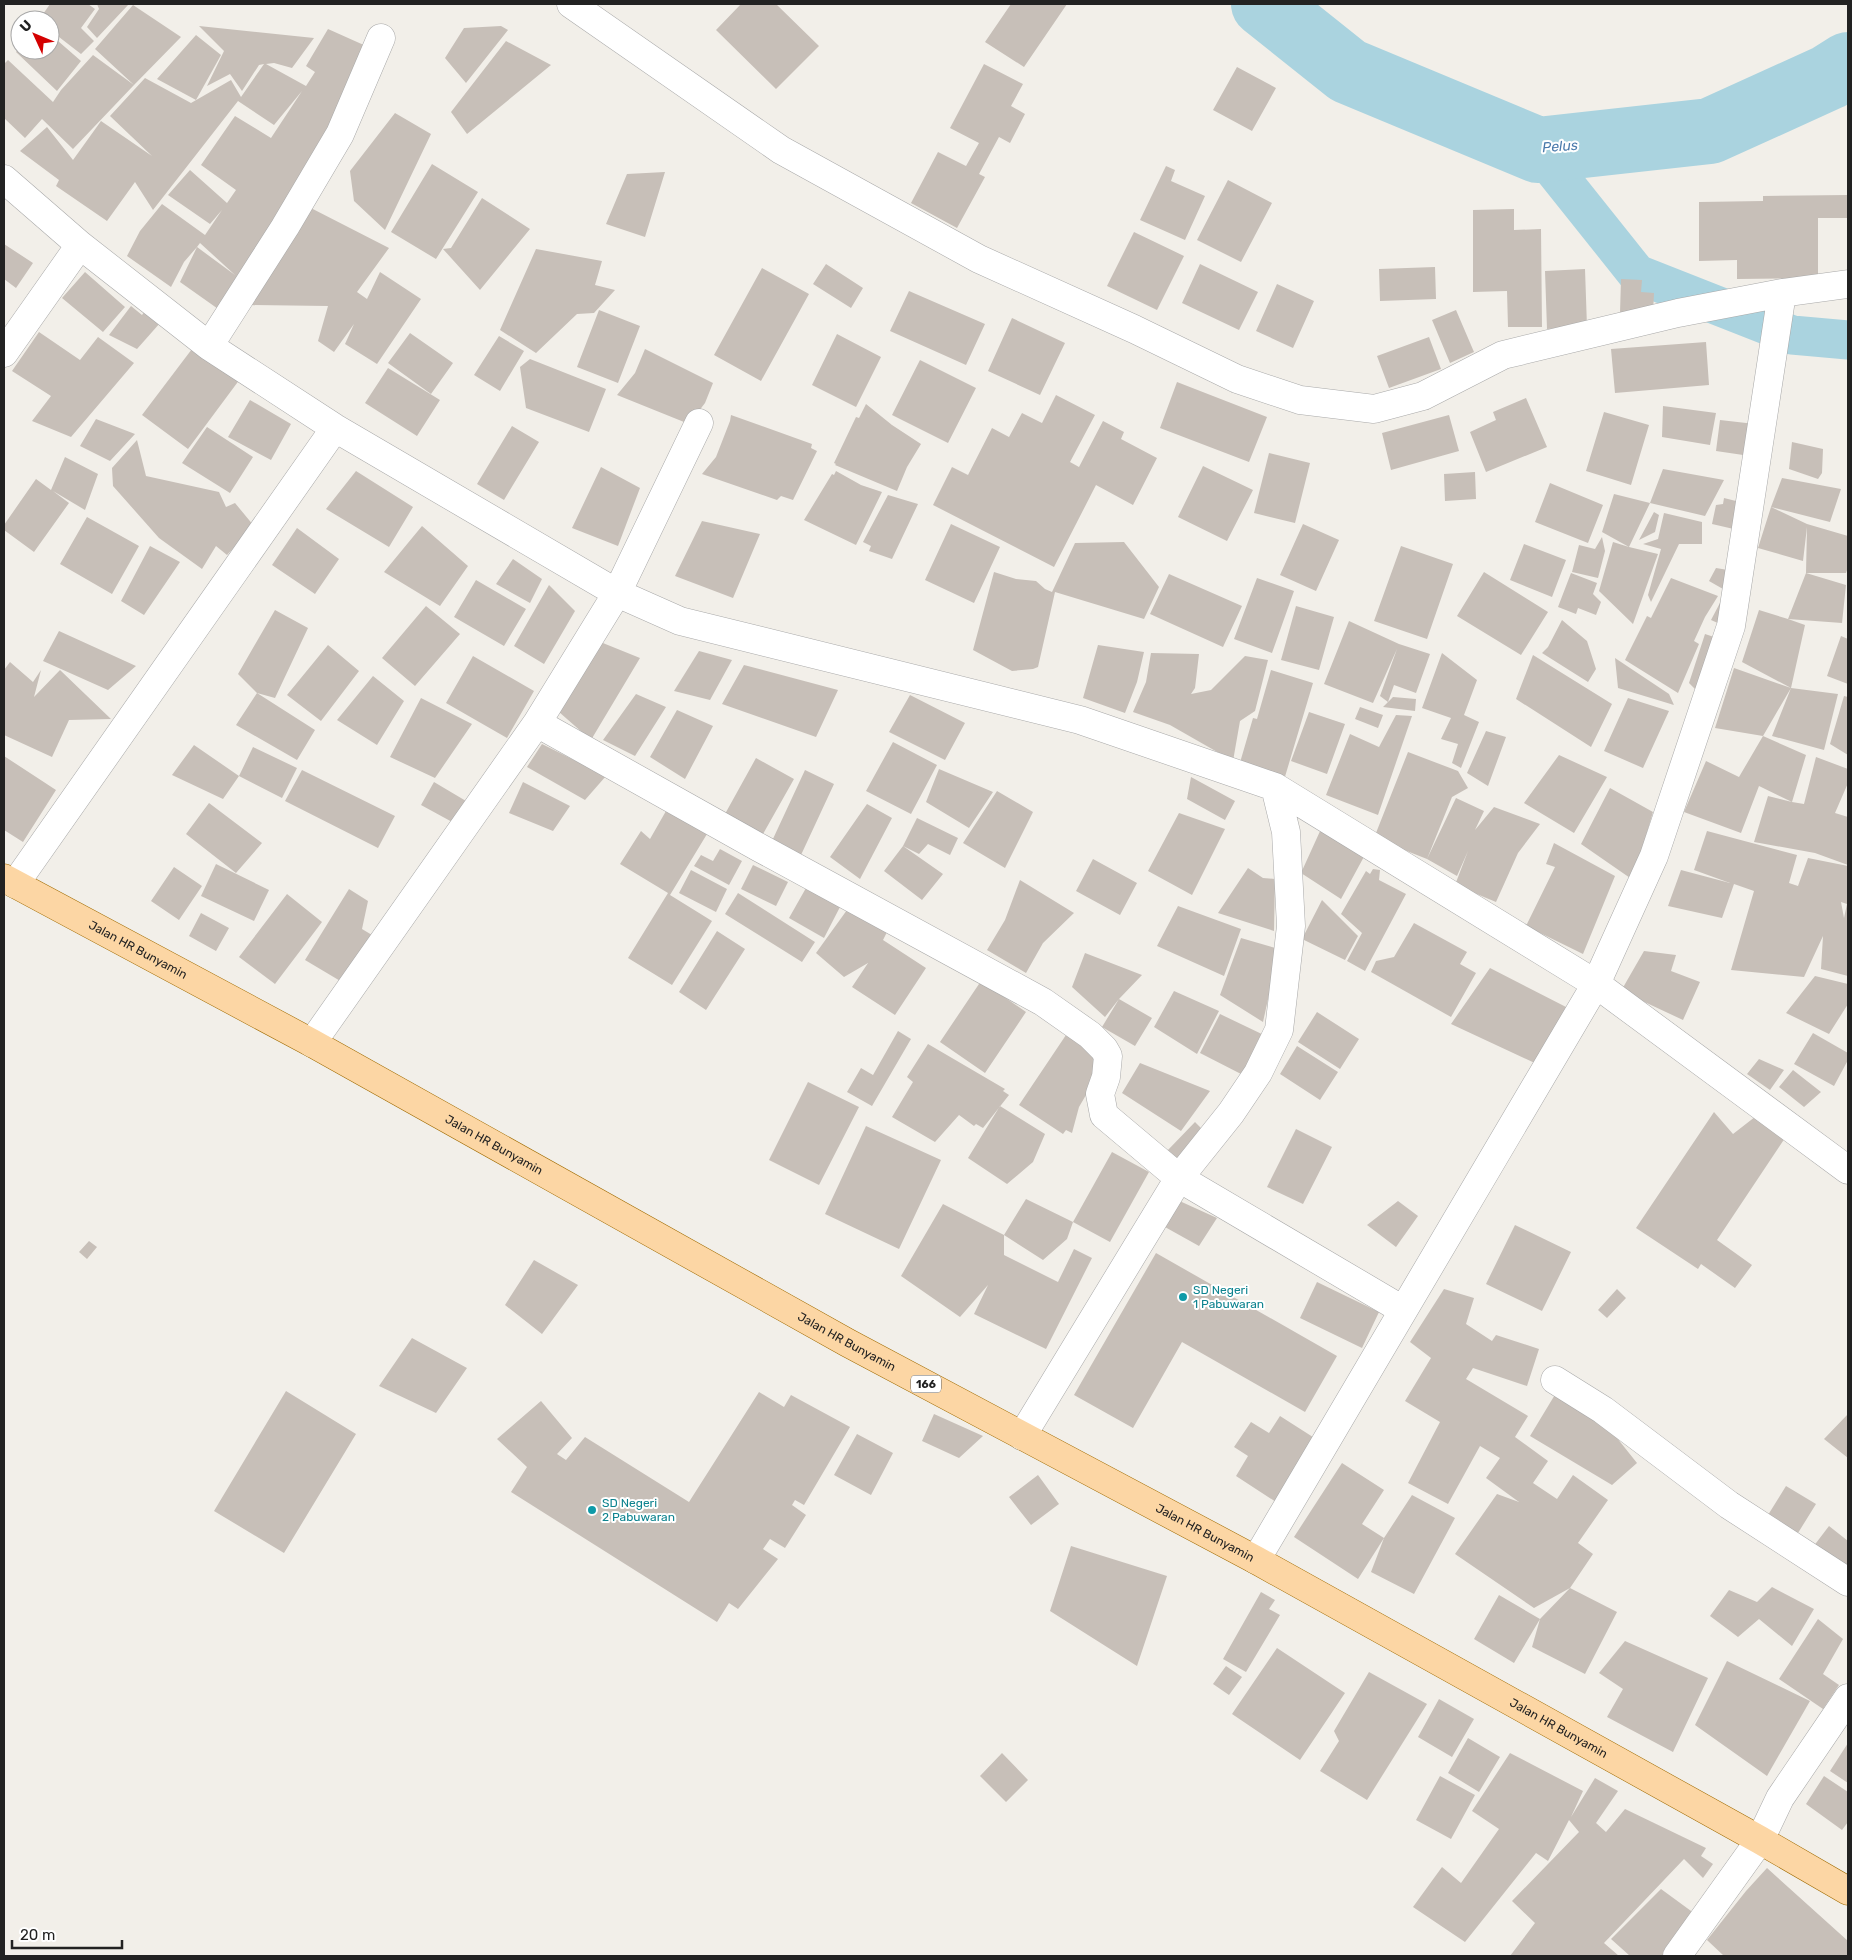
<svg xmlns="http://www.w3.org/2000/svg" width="1852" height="1960" font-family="Rubik,sans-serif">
<rect width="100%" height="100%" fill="#f2efe9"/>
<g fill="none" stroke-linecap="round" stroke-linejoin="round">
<path stroke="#aad3df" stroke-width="39" d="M1538 150 1637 274 1792 335 1848 340"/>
<path stroke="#aad3df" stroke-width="66" d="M1264 4 1348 71 1538 150 1710 131 1829 77 1848 65"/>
</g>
<path fill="#c7bfb8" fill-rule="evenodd" d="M50 4H88L95 9 81 28 94 41 81 54 50 30V20H39Z
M97 4H129L97 38 87 27 99 9Z
M741 4H776L819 46 776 89 716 30Z
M1011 4H1067L1024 67 985 42Z
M133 5 181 37 134 85 95 49Z
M199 26 314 38 292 68 274 63 266 64 306 86 315 72 306 66 328 29 366 46 308 188 237 276 241 279 221 311 180 282 197 247 184 262 171 287 127 256 140 231 162 204 205 235 222 210 210 224 168 195 190 170 227 203 236 190 201 165 235 116 271 138 302 91 274 125 238 101 153 210 135 182 107 221 56 186 59 180 20 151 47 127 73 160 101 121 152 156 110 116 145 78 191 103 231 80 241 97 264 64 259 65 242 91 230 74 207 86 224 51ZM200 243 235 275 197 247Z
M501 26 508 30 466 83 445 58 464 28Z
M50 34 81 61 57 91 16 52 20 47V50H50Z
M196 35 221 55 196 100 157 79Z
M506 41 551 65 467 134 451 112Z
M93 55 134 85 73 149 42 119 25 138 4 118V64L8 60 53 102 61 90Z
M984 64 1023 84 1011 106 1025 114 1010 143 999 137 979 174 985 177 957 228 911 203 938 152 966 166 979 143 950 128Z
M1237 67 1276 88 1252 131 1213 110Z
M395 113 431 134 385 230 354 201 350 171Z
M432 164 478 192 436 259 391 232Z
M1166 166 1175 170 1171 181 1205 196 1185 240 1140 220Z
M665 172 645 237 606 224 627 174Z
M1228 180 1272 203 1241 262 1197 240Z
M1848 195V218H1818V278L1737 279V260L1699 261V202L1763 201V196Z
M482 198 530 229 480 290 443 249 451 248Z
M305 205 389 248 357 292 367 299 380 272 421 299 377 364 345 344 354 324 334 352 318 341 328 306 245 305Z
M1514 209V230L1541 229 1542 327H1508L1507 291 1473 292V210Z
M1134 232 1184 256 1157 310 1107 286Z
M4 244 33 263 16 288 4 279Z
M536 249 602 261 595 285 615 290 594 313 577 314 536 353 500 330Z
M826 264 863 288 851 308 813 284Z
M1200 264 1258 292 1239 330 1182 303Z
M1435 267 1436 299 1380 301 1379 269Z
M762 268 809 294 761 381 714 355Z
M1585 269 1587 327 1547 329 1545 271Z
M85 272 125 307 103 332 62 298Z
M1621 279 1642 280 1641 292 1654 293 1653 314 1620 313Z
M1277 284 1314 301 1293 348 1256 331Z
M909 291 985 324 966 365 890 331Z
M131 306 142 315 148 307 160 323 137 349 109 335Z
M599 310 640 326 618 383 577 367Z
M1456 310 1474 352 1450 363 1432 320Z
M1012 318 1065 343 1040 395 988 371Z
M39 332 80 360 98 337 134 363 71 437 32 421 51 396 12 371Z
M410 333 453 363 431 394 388 363Z
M837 334 881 357 856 407 812 385Z
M499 336 524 351 500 391 474 375Z
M1429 337 1441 369 1389 388 1377 356Z
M1706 342 1709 385 1615 393 1611 349Z
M195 345 240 379 188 449 142 415Z
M645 349 713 383 705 403 689 424 617 395 635 373Z
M530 359 606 389 589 432 526 408 520 367Z
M920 360 976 388 948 443 892 415Z
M388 368 440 400 417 436 365 403Z
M1177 382 1267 417 1249 462 1160 428Z
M1056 395 1095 415 1070 462 1079 467 1103 421 1124 432 1121 439 1157 458 1133 505 1096 485 1054 567 933 505 952 467 968 475 992 428 1009 437 1022 413 1042 423Z
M1526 398 1547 447 1486 472 1470 432 1496 420 1493 412Z
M250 400 291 424 271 460 228 437Z
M866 404 892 425 921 444 907 467 897 491 835 465 836 464 834 463 856 417 859 418Z
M1663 406 1716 413 1710 445 1662 437Z
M1604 412 1649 425 1631 485 1586 471Z
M731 415 812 444 811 448 817 451 793 500 781 496 777 500 702 474 716 457 730 421Z
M1449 415 1459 451 1391 470 1382 433Z
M96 419 135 434 110 461 80 446Z
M1720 420 1755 424 1750 456 1716 451Z
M512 426 539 442 504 500 477 484Z
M207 427 253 457 230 493 182 463Z
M137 440 146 476 219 492 226 507 235 503 254 526 227 555 216 546 202 569 159 538 113 486 112 468Z
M1792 442 1823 449 1822 473 1818 479 1789 469Z
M1269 453 1310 463 1295 523 1254 513Z
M65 457 98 474 85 510 53 491 69 503 34 552 4 530V525L36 479 51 490Z
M1203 466 1253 490 1227 541 1178 517Z
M601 467 640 488 618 546 572 528Z
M1663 469 1724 480 1705 516 1650 503Z
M356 471 413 507 389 547 326 509Z
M836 471 861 485 882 492 856 545 804 520 832 474 834 475Z
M1475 472 1476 499 1445 501 1444 474Z
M1782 478 1841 489 1830 522 1771 507Z
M1550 483 1603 505 1588 543 1535 522Z
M1614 494 1650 503 1629 547 1658 554 1633 624 1599 591 1613 542 1629 547 1602 532Z
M888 495 918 504 892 559 869 551 871 546 863 542Z
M1724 498 1744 503 1738 530 1712 524 1716 505 1723 504Z
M1771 507 1807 524 1848 536V567L1846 573H1806L1846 585 1842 623 1788 619 1805 625 1791 688 1742 662 1759 610 1788 619 1806 573 1807 527 1803 561 1758 548Z
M1654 512 1659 515 1655 532 1639 540Z
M1664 513 1702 522V544H1679L1651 602 1648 595 1661 549 1643 544 1658 539Z
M87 517 139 546 112 594 60 564Z
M702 521 760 534 733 598 675 576Z
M951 524 1000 547 974 603 925 580Z
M1303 524 1339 540 1316 591 1280 575Z
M422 526 468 566 440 606 384 572Z
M297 528 339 559 315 594 272 565Z
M1602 537 1605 551 1598 578 1572 572 1579 545 1595 549Z
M1124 542 1159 587 1144 619 1055 592 1038 667 1033 669 1012 671 973 650 994 572 1016 579 1036 581 1045 589 1052 592 1075 543Z
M1524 544 1566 560 1552 597 1510 580Z
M150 546 180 562 144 615 121 601Z
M1401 546 1453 564 1427 639 1374 621Z
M513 559 542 579 530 603 496 584Z
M1716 568 1734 571 1730 593 1709 581Z
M1484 572 1548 612 1521 655 1457 616Z
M1571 573 1597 583 1593 594 1601 602 1596 615 1578 608 1576 614 1558 607Z
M1169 574 1242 606 1223 647 1150 614Z
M1257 578 1294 591 1272 653 1234 639Z
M1671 578 1718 596 1705 617 1694 641 1699 644 1678 693 1625 660 1647 616 1651 618Z
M476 580 526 609 504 646 454 617Z
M549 585 575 611 544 664 514 646Z
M1721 601 1728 609 1720 624 1711 620Z
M426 606 460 634 415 686 382 658Z
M1296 606 1334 617 1319 670 1281 660Z
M275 610 308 628 275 698 257 693 238 674Z
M1562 620 1587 641 1596 669 1588 682 1542 653 1548 647Z
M1349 621 1399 644 1430 654 1416 693 1394 685 1388 702 1393 697 1416 699 1415 711 1383 707 1388 702 1380 696 1397 649 1373 703 1324 684Z
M59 631 136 666 108 690 43 661Z
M1705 634 1717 638 1699 693 1689 683Z
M1841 636 1848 639V684L1827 676Z
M593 639 640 658 591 740 551 705Z
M328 645 359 671 321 721 287 695Z
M1098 645 1144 652 1137 682 1125 713 1083 698Z
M699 651 732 660 710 700 674 691Z
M1151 653 1199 654 1195 688 1191 694 1211 690 1245 656 1268 660 1255 711 1240 721 1233 761 1170 725 1133 712 1146 682Z
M1442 653 1477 680 1464 715 1479 722 1461 768 1452 763 1458 744 1441 739 1451 718 1422 708Z
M1533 655 1612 704 1591 747 1516 699Z
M473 656 534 691 507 738 446 703Z
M1615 658 1669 694 1674 705 1618 688Z
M10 662 33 682 41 670 34 697 60 670 111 719 69 720 52 757 4 735V670Z
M744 665 838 690 816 737 722 704Z
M1734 668 1791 688 1763 736 1806 755 1792 802 1804 804 1816 757 1848 769V783L1835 813 1848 817V865L1815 853 1754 842 1768 796 1792 802 1759 786 1741 833 1684 812 1706 761 1739 777 1763 736 1715 728Z
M1271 670 1313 683 1284 780 1239 766 1253 718 1257 719Z
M373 676 404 701 377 745 337 720Z
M1791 688 1838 694 1824 750 1772 736Z
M257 693 315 730 297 760 236 725Z
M636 694 666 707 635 756 603 740Z
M910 695 965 723 945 760 889 732Z
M1844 696 1848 697V755L1830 744Z
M421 698 472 724 435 778 390 757Z
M1628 698 1669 711 1643 768 1604 751Z
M1360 707 1383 715 1378 728 1355 719Z
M677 710 713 726 685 779 650 757Z
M1309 712 1345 724 1327 774 1291 761Z
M1396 715 1412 716 1378 815 1326 795 1350 734 1379 747Z
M1486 731 1506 737 1488 786 1467 773Z
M893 742 937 765 911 814 866 791Z
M542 744 606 776 585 800 527 767Z
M194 745 239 776 223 799 172 775Z
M253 747 297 768 282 798 239 776Z
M1408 752 1458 771 1468 788 1452 797 1427 859 1374 838Z
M1559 755 1607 777 1574 833 1524 803Z
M4 756 56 790 23 842 4 830Z
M756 758 794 779 763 834 725 814Z
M939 769 993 792 969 828 926 802Z
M302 770 395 816 378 848 285 801Z
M805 770 834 784 801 855 772 841Z
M1191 777 1235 801 1225 820 1187 799Z
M434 782 466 801 454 823 421 805Z
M523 782 570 806 553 831 509 813Z
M1610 788 1653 812 1633 880 1581 844Z
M997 791 1033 812 1005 868 963 843Z
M1456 798 1484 811 1475 830 1494 807 1540 824 1518 853 1496 902 1455 885 1468 851 1457 876 1427 859Z
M209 803 262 843 236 873 186 834Z
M867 804 892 818 860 879 830 857Z
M666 811 707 834 670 895 712 921 672 985 628 958 668 893 620 864 641 831 650 839Z
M1179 813 1225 829 1192 895 1148 871Z
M917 818 958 838 950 855 928 844 919 854 903 846Z
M1321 829 1366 853 1341 899 1301 873Z
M1707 831 1797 855 1789 883 1798 886 1808 858 1848 866V976L1821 969 1823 936 1804 977 1731 970 1754 891 1734 884 1722 918 1668 906 1681 870 1730 883 1694 870ZM1841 902 1847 904 1844 918Z
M1554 843 1615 876 1583 954 1526 926 1555 867 1546 864Z
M903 846 943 874 922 900 884 871Z
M720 849 742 861 729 885 694 866 701 855 713 861Z
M1093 859 1137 883 1120 915 1076 891Z
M216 864 269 890 254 921 201 896Z
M753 865 788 882 776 906 741 889Z
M174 867 202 886 179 920 151 901Z
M1248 868 1263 878 1275 879 1274 931 1218 913Z
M1373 869 1380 870 1379 880 1406 894 1365 971 1347 961 1362 933 1341 914 1366 871 1370 874Z
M691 870 727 889 716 912 679 893Z
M1020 880 1074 913 1043 943 1026 973 987 950 1005 920Z
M806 888 840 907 824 938 789 918Z
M349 889 368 901 362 929 372 935 342 982 305 960Z
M738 893 815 942 802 962 725 914Z
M287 894 322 922 275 984 239 957Z
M1322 900 1358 936 1345 960 1302 939Z
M852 903 890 926 883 940 926 968 895 1015 852 987 868 963 844 977 816 953Z
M1178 906 1241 929 1224 976 1157 946Z
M201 913 229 928 216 951 189 936Z
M1414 923 1467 952 1460 964 1476 973 1451 1017 1371 972 1376 961 1394 957Z
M717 931 745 949 706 1010 679 992Z
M1241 938 1279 949 1263 1022 1220 995Z
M1644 951 1676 955 1671 971 1700 982 1683 1020 1621 991Z
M1085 953 1142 975 1119 999 1152 1018 1135 1046 1102 1027 1119 999 1105 1017 1072 987Z
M1490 968 1568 1008 1537 1064 1451 1024Z
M1815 976 1848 984V1004L1829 1034 1786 1013Z
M981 981 1026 1012 985 1073 940 1042Z
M1174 991 1219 1011 1197 1054 1154 1027Z
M1317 1012 1359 1039 1340 1069 1298 1042Z
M1220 1014 1268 1037 1241 1074 1200 1053Z
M898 1031 911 1039 872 1106 847 1092 861 1068 873 1075Z
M1068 1032 1107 1059 1079 1107 1072 1133 1066 1130 1063 1134 1019 1105Z
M1813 1033 1848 1053V1060L1834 1086 1794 1064Z
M928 1044 1005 1089 1003 1091 1009 1095 983 1128 976 1124 974 1126 959 1115 935 1142 892 1117 913 1082 907 1077Z
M1297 1046 1338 1072 1320 1100 1280 1074Z
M1759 1059 1784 1070 1770 1090 1747 1074Z
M1140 1063 1210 1091 1181 1131 1122 1093Z
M1793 1070 1821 1092 1804 1107 1779 1087Z
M808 1082 859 1107 819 1185 769 1160Z
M1000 1106 1045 1134 1033 1162 1007 1184 968 1158Z
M1714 1112 1733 1134 1760 1113 1789 1132 1717 1240 1752 1265 1735 1288 1701 1264 1698 1269 1636 1228Z
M1195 1122 1208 1135 1181 1164 1167 1151Z
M866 1126 941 1160 899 1249 825 1214Z
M1296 1129 1332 1147 1303 1204 1267 1187Z
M1112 1152 1149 1172 1110 1242 1073 1222 1067 1239 1043 1260 1004 1235V1255L1058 1282 1074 1249 1092 1258 1046 1349 974 1314 988 1285 960 1317 901 1276 943 1204 1004 1235 1026 1199 1073 1222Z
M1173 1198 1217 1218 1199 1246 1156 1222Z
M1398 1201 1418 1216 1396 1247 1367 1225Z
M1515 1225 1571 1252 1542 1311 1486 1284Z
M89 1241 97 1247 87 1259 79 1252Z
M1156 1253 1337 1356 1305 1412 1182 1342 1133 1428 1074 1395Z
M534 1260 578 1285 542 1334 505 1305Z
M1317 1282 1379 1312 1362 1348 1300 1318Z
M1444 1289 1474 1298 1466 1324 1492 1341 1496 1335 1539 1349 1527 1386 1473 1368 1466 1379 1528 1416 1515 1437 1548 1461 1533 1483 1557 1499 1573 1475 1608 1500 1578 1543 1593 1554 1570 1588 1617 1612 1585 1674 1532 1647 1540 1619 1570 1588 1534 1608 1455 1554 1497 1494 1519 1502 1486 1478 1500 1458 1480 1446 1448 1504 1408 1483 1440 1422 1405 1401 1431 1358 1410 1342Z
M1617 1289 1626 1298 1607 1318 1598 1310Z
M412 1338 467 1368 436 1413 379 1386Z
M286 1391 356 1434 284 1553 214 1511Z
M759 1392 784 1407 791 1395 850 1427 804 1505 795 1500 792 1505 806 1515 785 1548 770 1539 763 1549 778 1559 738 1609 729 1603 717 1622 511 1492 527 1467 497 1439 541 1401 572 1438 557 1454 566 1460 585 1437 689 1502Z
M1556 1393 1605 1423 1637 1463 1612 1485 1530 1436Z
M934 1414 983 1436 959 1458 922 1441Z
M1848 1414V1458L1824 1439Z
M1280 1416 1316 1439 1276 1502 1236 1476 1248 1456 1234 1447 1251 1422 1269 1433Z
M857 1434 893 1453 871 1495 834 1475Z
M1342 1463 1384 1490 1362 1524 1384 1538 1358 1579 1294 1537Z
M1038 1475 1059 1504 1031 1525 1009 1497Z
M1786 1486 1816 1504 1798 1533 1768 1515Z
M1412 1495 1455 1518 1414 1594 1371 1572 1384 1538Z
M1829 1526 1848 1541V1575L1813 1547Z
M1071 1546 1167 1576 1137 1666 1050 1611Z
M1772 1587 1814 1609 1792 1646 1759 1619 1738 1637 1710 1616 1729 1590 1757 1602Z
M1261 1592 1275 1600 1269 1609 1280 1615 1246 1672 1223 1659Z
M1499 1595 1540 1619 1514 1663 1474 1639Z
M1818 1619 1843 1639 1823 1674 1839 1685 1823 1709 1779 1679Z
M1625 1641 1708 1678 1673 1752 1607 1717 1623 1689 1599 1673Z
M1277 1648 1345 1693 1300 1760 1232 1714Z
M1727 1661 1810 1701 1767 1776 1695 1725Z
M1226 1666 1242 1677 1229 1695 1213 1684Z
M1369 1672 1427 1704 1367 1800 1320 1771 1339 1741 1334 1731Z
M1439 1699 1474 1719 1452 1757 1418 1737Z
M1468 1738 1500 1757 1479 1792 1448 1773Z
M1848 1743V1783L1830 1771Z
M1002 1753 1028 1780 1006 1802 980 1776Z
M1510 1753 1583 1791 1571 1817 1595 1778 1618 1791 1596 1823 1606 1832 1625 1809 1706 1848 1701 1856 1713 1864 1703 1878 1684 1859 1604 1943 1619 1956H1510L1535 1923 1512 1901 1579 1832 1569 1820 1548 1861 1536 1853 1465 1942 1413 1907 1442 1867 1461 1883 1499 1829 1472 1811Z
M1440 1776 1475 1795 1451 1839 1416 1820Z
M1824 1776 1848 1792V1822L1842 1830 1806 1804Z
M1767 1868 1848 1941V1956H1724L1707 1940 1746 1891Z
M1661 1889 1702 1919 1676 1956H1630L1611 1939Z"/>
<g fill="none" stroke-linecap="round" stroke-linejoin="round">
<defs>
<path id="minor" d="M571 4 781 150 979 259 1134 329 1237 379 1300 400 1374 409 1423 396 1503 355 1678 313 1782 293 1848 284
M4 179 80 245 209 346 335 428 617 593 537 723 312 1043
M209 346 285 227 340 134 381 38
M4 353 80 245
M699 423 617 593 680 621 1080 720 1275 787 1596 984 1848 1170
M537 723 760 848 1043 1002 1090 1035 1104 1049 1108 1056 1106 1077 1100 1094 1104 1115 1179 1178 1403 1310
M15 884 335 428
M1555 1380 1603 1410 1729 1505 1848 1582
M1022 1436 1179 1178 1231 1113 1258 1073 1279 1030 1291 926 1286 832 1275 787
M1256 1560 1596 984 1654 856 1731 626 1782 293
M1677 1956 1760 1840 1780 1798 1848 1698"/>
<g id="major">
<path id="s1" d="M4 878 312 1043 848 1343 1256 1560 1760 1840 1848 1891"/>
</g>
</defs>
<use href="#minor" stroke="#a9a9a9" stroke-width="29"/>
<use href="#major" stroke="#a06b00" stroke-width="29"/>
<use href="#minor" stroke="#fff" stroke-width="28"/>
<use href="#major" stroke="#fcd6a4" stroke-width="28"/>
</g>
<g fill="#0f9aa8" stroke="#fff" stroke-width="2">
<circle cx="1183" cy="1297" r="5"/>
<circle cx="592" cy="1510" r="5"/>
</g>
<g text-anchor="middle" stroke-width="4" stroke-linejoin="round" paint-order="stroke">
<rect fill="#fff" stroke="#646464" stroke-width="1" x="911" y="1375.5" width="30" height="17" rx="4"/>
<g font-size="11" font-weight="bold" fill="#222">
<text x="926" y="1388">166</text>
</g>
<g font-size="12" fill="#222" stroke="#fff">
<text dy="4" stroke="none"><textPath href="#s1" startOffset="152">Jalan HR Bunyamin</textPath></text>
<text dy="4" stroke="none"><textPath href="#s1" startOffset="558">Jalan HR Bunyamin</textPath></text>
<text dy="4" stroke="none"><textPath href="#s1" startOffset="962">Jalan HR Bunyamin</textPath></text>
<text dy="4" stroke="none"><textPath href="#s1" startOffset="1368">Jalan HR Bunyamin</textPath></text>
<text dy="4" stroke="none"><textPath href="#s1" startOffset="1772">Jalan HR Bunyamin</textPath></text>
</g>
<g font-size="12" fill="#0d838f" stroke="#fff" text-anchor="start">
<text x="1193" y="1294">SD Negeri<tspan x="1193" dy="14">1 Pabuwaran</tspan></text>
<text x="602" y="1507">SD Negeri<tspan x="602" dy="14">2 Pabuwaran</tspan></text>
</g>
<g font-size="14" font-style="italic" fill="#4a7aab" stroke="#fff">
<text transform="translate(1560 146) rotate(-4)" y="5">Pelus</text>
</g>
</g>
<rect width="1852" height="1960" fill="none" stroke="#222222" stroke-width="10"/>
<g transform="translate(35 35) rotate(314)"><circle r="24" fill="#ffffff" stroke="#a7a7a7"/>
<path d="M0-4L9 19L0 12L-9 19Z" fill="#d40000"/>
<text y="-8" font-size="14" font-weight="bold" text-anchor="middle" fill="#222222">U</text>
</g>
<path d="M12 1940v8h110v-8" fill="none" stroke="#222222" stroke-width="2.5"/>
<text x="20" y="1940" font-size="15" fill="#222222" stroke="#ffffff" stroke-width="4" paint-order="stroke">20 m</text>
</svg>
